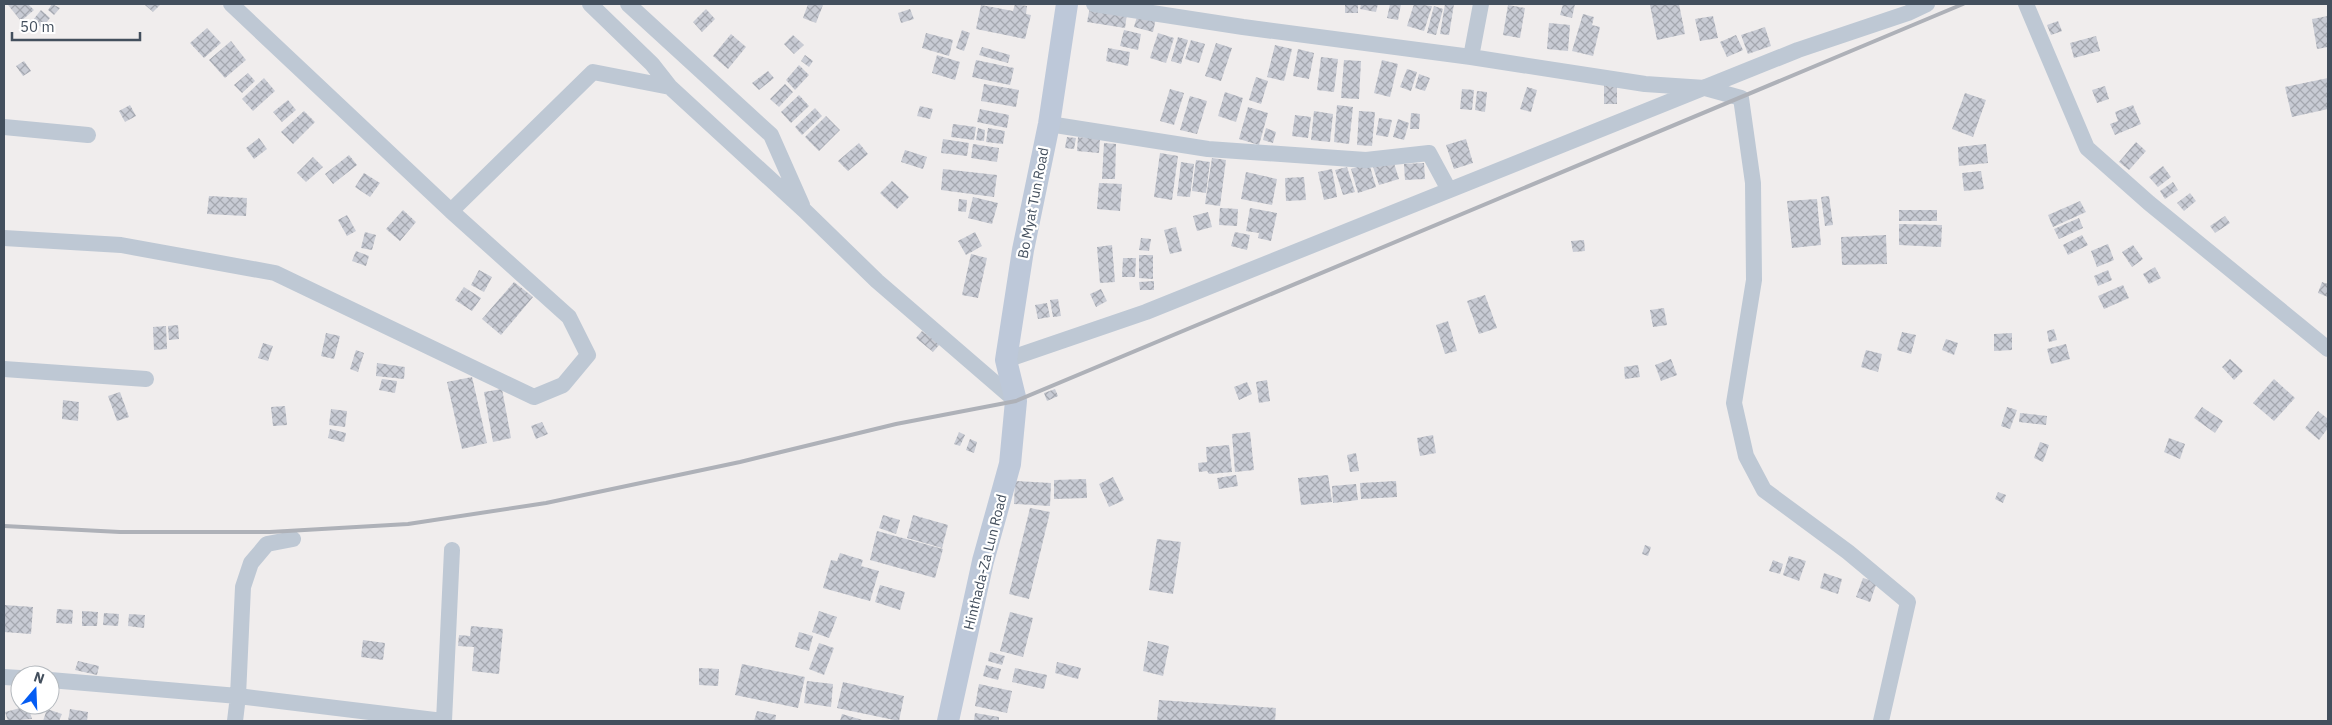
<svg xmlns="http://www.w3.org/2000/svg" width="2332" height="725" font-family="'IBM Plex Sans',sans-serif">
<defs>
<pattern id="building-cross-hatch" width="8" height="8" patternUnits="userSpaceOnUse" patternTransform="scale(1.25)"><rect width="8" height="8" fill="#c8cbd4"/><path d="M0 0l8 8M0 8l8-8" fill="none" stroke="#a4a7af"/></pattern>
</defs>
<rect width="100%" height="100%" fill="#f0eded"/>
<path fill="url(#building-cross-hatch)" d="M10 4H28L34 10 21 21 8 5Z
M52 4 60 8 54 15 48 10Z
M146 4H161L153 12 145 5Z
M808 4 823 5 816 23 803 18Z
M1015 4 1027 6 1026 14 1031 15 1025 39 976 29 981 5 1013 11Z
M1345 4H1358V13H1345Z
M1361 4H1378L1376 12 1360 9Z
M1390 4H1401L1398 20 1387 18Z
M1414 4 1432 6 1424 31 1407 26Z
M1445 4H1454L1449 35 1440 34Z
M1563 4H1575L1572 18 1560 15Z
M1657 4H1679L1685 34 1657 40 1650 5Z
M1508 5 1525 8 1520 38 1503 35Z
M1434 6 1443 9 1436 35 1427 33Z
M1090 7 1127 14 1125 28 1087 22Z
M706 9 715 19 702 32 693 22Z
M910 9 914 19 901 23 898 13Z
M41 10 50 18 42 28 33 20Z
M1138 13 1156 18 1153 32 1134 27Z
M1583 14 1594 17 1592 25 1600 27 1593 56 1572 51Z
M1713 16 1718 38 1700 41 1695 19Z
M2328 16V47L2317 49 2312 19Z
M2058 21 2062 31 2051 35 2047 25Z
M1549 23 1570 25 1568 51 1547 49Z
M1765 27 1771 46 1748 54 1741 35Z
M207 28 221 43 204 58 190 43Z
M962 30 970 33 964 51 956 48Z
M1124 30 1141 34 1138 50 1120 46Z
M926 33 953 40 949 56 922 48Z
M1158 33 1174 38 1166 63 1150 58Z
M731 34 746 47 728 69 713 56Z
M793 35 804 45 794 54 784 44Z
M1736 35 1743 50 1727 57 1720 42Z
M2096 36 2100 51 2074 58 2070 43Z
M1178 37 1188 40 1181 64 1171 61Z
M1191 40 1205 44 1199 63 1185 59Z
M231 41 246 60 225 78 209 60Z
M1216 43 1232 48 1221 81 1205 76Z
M1275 45 1292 49 1284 81 1267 77Z
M982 47 1010 55 1008 63 979 55Z
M1108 48 1130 52 1128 66 1106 61Z
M1298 49 1314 53 1309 79 1293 76Z
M805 55 813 61 809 67 801 61Z
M937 55 960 62 955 80 932 73Z
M1321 57 1338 59 1334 92 1317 90Z
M976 60 1014 68 1010 85 972 77Z
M1344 60 1361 61 1359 99 1341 98Z
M1382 60 1398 64 1390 97 1374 93Z
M24 61 31 71 23 76 16 66Z
M799 65 809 75 795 90 786 80Z
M1407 69 1417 72 1411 91 1400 87Z
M768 71 774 78 759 90 752 83Z
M248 73 255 81 242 93 234 85Z
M1419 74 1430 78 1425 91 1415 88Z
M1256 77 1268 81 1261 104 1249 100Z
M264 78 275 91 253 111 242 99Z
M2328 78V109L2292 117 2285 87Z
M785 84 793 92 779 107 770 99Z
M984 84 1019 90 1016 107 981 101Z
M1604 85H1617V104H1604Z
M2105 86 2109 99 2097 103 2092 90Z
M1527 87 1537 90 1531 112 1520 109Z
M1170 89 1184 93 1174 125 1160 121Z
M1462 89 1474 90 1472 110 1460 109Z
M1477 91 1487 92 1485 112 1475 110Z
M1225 92 1243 98 1236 122 1218 116Z
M1965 93 1986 100 1973 137 1952 129Z
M799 95 809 106 791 123 781 112Z
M1190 96 1207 101 1197 134 1180 130Z
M288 100 296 110 282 122 273 112Z
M130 105 136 116 125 122 119 111Z
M1337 105 1353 107 1349 144 1334 142Z
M2133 105 2141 124 2115 135 2110 124 2118 121 2115 112Z
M920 106 933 109 930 119 917 116Z
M1248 107 1268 113 1259 145 1239 139Z
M815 108 822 116 802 135 795 127Z
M980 109 1009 115 1007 128 977 122Z
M304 111 315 122 293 144 281 132Z
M1314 111 1333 114 1330 142 1311 140Z
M1359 111 1375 112 1372 146 1357 145Z
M1411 113 1420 114 1419 129H1410Z
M1295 115 1311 117 1308 138 1292 136Z
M826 116 840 130 819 151 805 137Z
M1379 118 1392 120 1388 137 1376 135Z
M1398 119 1409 123 1404 140 1393 137Z
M953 124 976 127 974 140 951 137Z
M978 128 985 130 984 141 976 140Z
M988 128 1005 131 1003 144 986 142Z
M1266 128 1276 132 1273 143 1263 140Z
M1067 137 1076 138 1074 149 1065 148Z
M1078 137 1100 139 1099 153 1077 151Z
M259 138 267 149 254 159 246 148Z
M943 139 969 143 967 156 941 153Z
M1466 139 1473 163 1454 169 1446 145Z
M2136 142 2146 151 2129 170 2119 162Z
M859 143 868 154 848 171 838 161Z
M1104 143 1116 144 1115 179H1102Z
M973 144 999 148 997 162 971 158Z
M1986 144 1988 163 1959 166 1958 147Z
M905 150 927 157 923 169 901 162Z
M1160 153 1178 156 1172 200 1154 197Z
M349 155 357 165 333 184 325 174Z
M313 157 323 167 306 182 297 173Z
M1212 158 1226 160 1220 206 1205 204Z
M1196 160 1210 162 1206 193 1192 191Z
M1393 160 1399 179 1379 185 1373 167Z
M1181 162 1194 164 1190 197 1177 196Z
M1369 163 1376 187 1358 193 1351 169Z
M1424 163 1425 179 1405 180 1404 164Z
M2163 166 2171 177 2158 187 2149 177Z
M1347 167 1355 192 1343 195 1335 170Z
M943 169 997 175 994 197 941 190Z
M1332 169 1337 197 1324 200 1318 172Z
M1981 171 1984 189 1964 191 1962 173Z
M1246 172 1277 179 1272 205 1241 199Z
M364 173 380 183 370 197 355 187Z
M1304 177 1306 200 1286 201 1285 178Z
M892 181 909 197 897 209 880 193Z
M2173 182 2178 190 2165 199 2160 191Z
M1099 183 1122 184 1120 211 1097 209Z
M2190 193 2196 201 2184 211 2177 203Z
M209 196 247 198 246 216 207 214Z
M1829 196 1833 225 1825 226 1821 197Z
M973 197 998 203 992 224 968 218Z
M959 199 967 200 966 212 958 211Z
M1817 199 1821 245 1792 248 1787 201Z
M2080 201 2086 212 2053 227 2048 215Z
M1220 208 1238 209 1237 226 1219 225Z
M1250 208 1277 213 1271 241 1258 238 1259 233 1246 231Z
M403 210 416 222 400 241 386 229Z
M1899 210H1937V221H1899Z
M1208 212 1212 227 1197 231 1193 216Z
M347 215 356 231 347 236 338 220Z
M2225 216 2230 223 2215 233 2210 226Z
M2079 218 2083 228 2059 239 2054 229Z
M1899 224 1942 225 1941 247 1899 245Z
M1176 227 1182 251 1170 254 1164 230Z
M365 232 376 235 372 250 361 248Z
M975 232 982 246 966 255 958 241Z
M1235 232 1250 235 1247 250 1231 246Z
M1886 235 1887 264 1842 265 1841 237Z
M2082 235 2088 245 2068 255 2063 245Z
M1141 238 1151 239 1149 251 1139 250Z
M1584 240 1585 251 1573 252 1571 241Z
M2108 244 2114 260 2097 267 2091 251Z
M1112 245 1115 282 1100 283 1097 247Z
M2133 245 2143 259 2132 267 2122 252Z
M356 251 369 256 366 266 352 261Z
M971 254 987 258 978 298 962 295Z
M1139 255H1153V279L1139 278Z
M1123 258H1136L1135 277H1122Z
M2155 267 2161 278 2149 284 2143 274Z
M479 270 492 277 484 292 471 285Z
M2108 270 2112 280 2098 286 2094 276Z
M1154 281V290H1140L1139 282Z
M514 282 533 297 501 335 482 319Z
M2322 282 2328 284V297L2318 293Z
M2123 285 2129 298 2104 309 2098 296Z
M464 287 481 298 472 311 455 300Z
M1101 289 1107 301 1096 307 1090 294Z
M1485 295 1497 328 1479 334 1467 301Z
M1058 299 1061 316 1053 317 1050 300Z
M1047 303 1050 317 1038 319 1035 305Z
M1664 308 1667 325 1653 327 1650 310Z
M1448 321 1457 351 1445 354 1436 325Z
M178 325 179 339 169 340 168 326Z
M166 326 167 349 154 350 153 327Z
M2054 329 2057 340 2049 342 2047 331Z
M922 331 940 344 933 352 916 338Z
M1902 332 1916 335 1911 354 1897 350Z
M326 333 340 336 334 359 321 356Z
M2012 333V350L1994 351V334Z
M1946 339 1958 343 1954 355 1942 350Z
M263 343 273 346 268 361 258 358Z
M2066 344 2070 359 2051 364 2047 349Z
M356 350 364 353 358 372 350 369Z
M1866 350 1882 354 1878 372 1861 367Z
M1671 359 1677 375 1661 381 1655 365Z
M2230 359 2243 371 2234 380 2222 367Z
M377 363 405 367 404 379 376 376Z
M1638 365 1640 377 1625 379 1624 367Z
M472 377 487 443 462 449 447 382Z
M382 379 397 381 395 393 379 390Z
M2274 379 2295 398 2274 421 2253 403Z
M1267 380 1270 401 1259 403 1256 382Z
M1247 382 1252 394 1239 400 1234 387Z
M502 389 511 438 493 442 484 392Z
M1055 389 1058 396 1047 401 1044 393Z
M120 392 129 417 117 421 108 396Z
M63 400 79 402 78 421 62 419Z
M285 406 287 425 273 426 271 407Z
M2007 407 2017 410 2010 429 2001 426Z
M2202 407 2223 421 2215 433 2194 418Z
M331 409 347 411 345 427 329 425Z
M2318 411 2328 419V428L2319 440 2305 428Z
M2020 413 2047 416 2046 425 2019 422Z
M542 422 548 434 536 439 531 426Z
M330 429 346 433 344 442 328 438Z
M959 432 965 435 960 446 954 444Z
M1250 432 1254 470 1235 472 1232 434Z
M1433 435 1436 453 1420 456 1417 438Z
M2169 438 2185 444 2180 459 2164 452Z
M970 439 977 442 974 453 966 450Z
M2040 442 2049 445 2043 462 2034 458Z
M1229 445 1232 472 1209 474 1207 471 1199 472 1198 463 1207 462 1206 447Z
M1356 453 1359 471 1350 472 1347 455Z
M1236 475 1238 486 1219 489 1217 478Z
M1328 475 1332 502 1301 505 1298 478Z
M1113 477 1124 500 1109 507 1099 484Z
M1086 479 1087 498 1054 499V480Z
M1015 481 1051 483 1050 506 1014 504Z
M1396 481 1397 497 1361 499 1360 483Z
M1356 484 1358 500 1333 503 1332 486Z
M1998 492 2006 495 2003 503 1995 499Z
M1030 508 1050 512 1029 599 1009 594Z
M883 515 900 520 896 534 879 528Z
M913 515 948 525 942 548 907 538Z
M877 531 943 549 935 578 870 560Z
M1157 539 1181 542 1173 594 1149 590Z
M1645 545 1651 547 1648 556 1642 554Z
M840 553 863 560 861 566 879 571 870 601 823 588 831 560 837 561Z
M1789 556 1806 561 1799 581 1783 575Z
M1773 560 1783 564 1780 574 1769 571Z
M1824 573 1842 579 1838 594 1820 588Z
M1863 578 1877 582 1870 602 1856 597Z
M880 585 905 592 900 610 875 602Z
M4 605 33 607 31 634 4 632Z
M57 609 73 610 72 624 56 623Z
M82 611 98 612 97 626H82Z
M819 611 837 617 829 638 812 632Z
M1010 612 1033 618 1023 657 1000 651Z
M104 613 119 614 118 626 103 625Z
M129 614 145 615 144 628 128 626Z
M471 626 503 629 499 674 472 671 474 647 458 646 459 635 470 636Z
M799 632 813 636 809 651 795 647Z
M363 640 385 643 383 660 361 657Z
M1148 641 1169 646 1163 676 1143 671Z
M819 643 834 648 824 675 809 669Z
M990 652 1005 656 1002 665 988 661Z
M78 661 99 666 97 675 75 670Z
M1057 662 1081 668 1078 679 1055 673Z
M742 664 805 677 798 708 735 695Z
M986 665 1001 669 998 680 983 676Z
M699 668 719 669 718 686 699 685Z
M1015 668 1047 675 1044 689 1012 682Z
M807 681 833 684 831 707 804 703Z
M843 682 904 696 899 721 837 708Z
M979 684 1012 691 1007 713 975 706Z
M1159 700 1276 708 1275 721H1157Z
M28 706 32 719 8 721 5 712Z
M47 709 62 714 59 721H43Z
M70 709 88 712 87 721H68Z
M757 711 776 715 775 721H754Z
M975 713 999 717V721H974Z
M842 714 866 721H840Z"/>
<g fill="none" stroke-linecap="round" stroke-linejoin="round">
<path stroke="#bec8d4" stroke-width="16" d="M590 4 652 64 670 87 804 210 877 281 1016 401
M628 4 771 135 802 205
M1094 4 1243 27 1471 57 1645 84 1705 88 1741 98 1753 183 1754 280 1734 403 1746 456 1764 490 1848 552 1908 602 1881 721
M2026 4 2087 148 2149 203 2328 349
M1471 57 1481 4
M1049 124 1208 149 1366 160 1429 153 1449 190
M4 127 88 135
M451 211 593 72 670 87
M4 238 121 245 275 273 534 397 563 385 588 355 569 317 451 211 231 4
M1006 360 1146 312 1798 50 1908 13 1927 4
M4 369 146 379
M4 677 20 678
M50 680 238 696 443 721
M235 721 238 696 243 587 251 563 267 544 293 539
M444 721 452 550"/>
<path stroke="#bdc8d9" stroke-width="22" d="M948 721 983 561 1010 464 1016 401 1006 360 1023 250 1049 124 1067 4"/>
<path stroke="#aeb1b8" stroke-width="4" d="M4 526 120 532H270L408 524 546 503 740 462 896 424 1016 401 1963 4"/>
</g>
<g text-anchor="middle" stroke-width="4.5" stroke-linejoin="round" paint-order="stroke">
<g font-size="14" fill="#434f5d" stroke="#fff">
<text transform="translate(1033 203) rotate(-79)" y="5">Bo Myat Tun Road</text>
<text transform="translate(985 562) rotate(-76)" y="5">Hinthada-Za Lun Road</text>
</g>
</g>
<rect width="2332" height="725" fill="none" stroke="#434f5d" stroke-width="10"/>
<g transform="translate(35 690) rotate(19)"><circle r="24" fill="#ffffff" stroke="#b4b9be"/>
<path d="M0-4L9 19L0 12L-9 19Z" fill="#045cf3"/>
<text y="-8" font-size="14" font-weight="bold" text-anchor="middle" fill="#434f5d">N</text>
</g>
<path d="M12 32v8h128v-8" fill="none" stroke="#434f5d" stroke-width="2.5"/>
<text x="20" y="32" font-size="15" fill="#434f5d" stroke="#ffffff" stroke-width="4" paint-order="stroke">50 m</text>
</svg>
